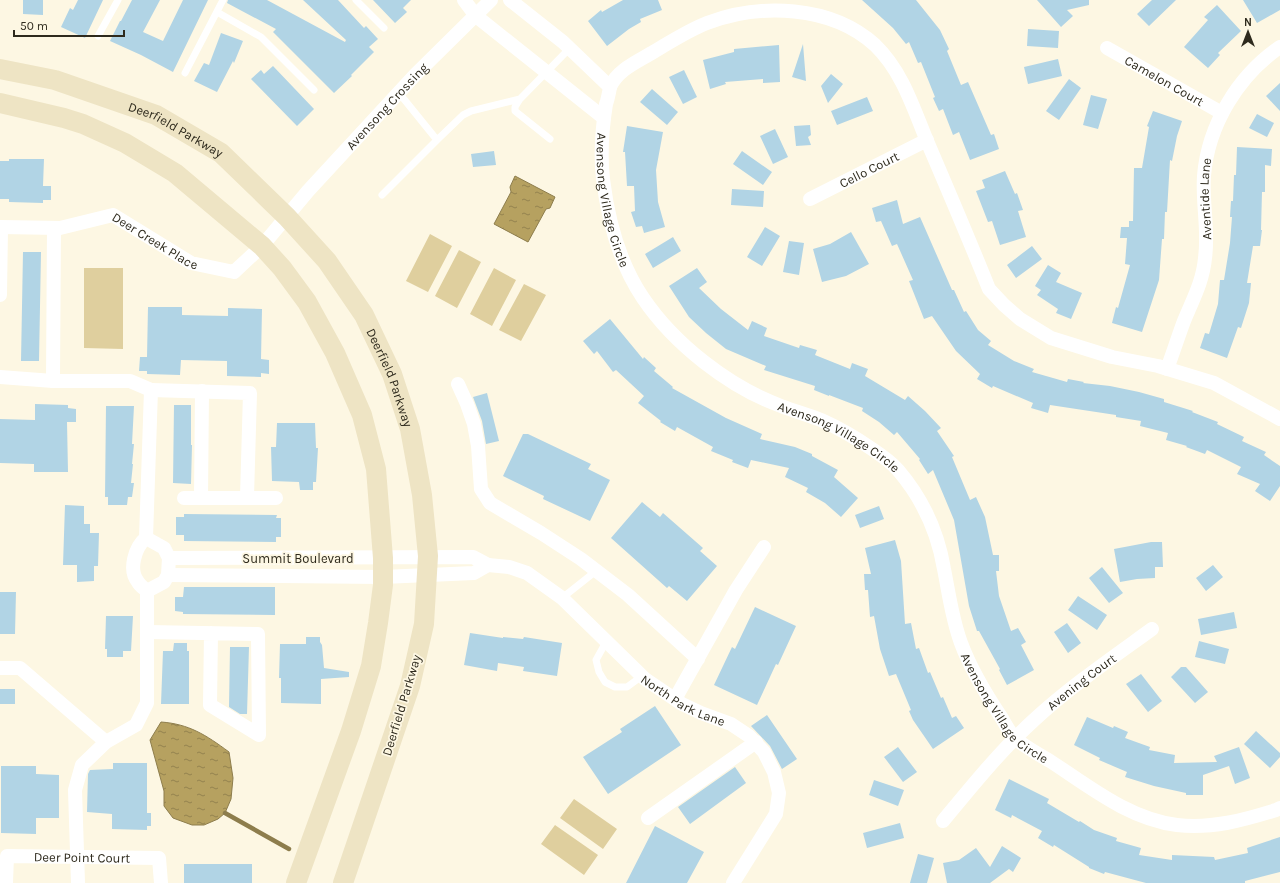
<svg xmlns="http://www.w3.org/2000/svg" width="1280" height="883" font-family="Karla,sans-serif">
<defs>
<pattern id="water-ripples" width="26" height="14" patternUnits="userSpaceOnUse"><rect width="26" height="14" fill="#b6a160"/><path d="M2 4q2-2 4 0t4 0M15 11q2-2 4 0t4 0" fill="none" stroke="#94834f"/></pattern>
</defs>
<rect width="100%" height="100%" fill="#fdf7e3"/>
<path fill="#dfcf9e" d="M430 234 452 246 428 292 406 281Z
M459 250 481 262 457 308 435 296Z
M84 268H123V349L84 348Z
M494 268 516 280 492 326 470 314Z
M524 284 546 295 521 341 499 330Z
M574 799 617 829 603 849 560 818Z
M555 825 598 855 584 875 541 844Z"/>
<path fill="url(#water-ripples)" stroke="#8d7d4c" d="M515 176 555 197 550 208 546 209 528 242 494 224 511 192 510 187Z
M161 722C189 724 206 735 229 752L233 778 231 799 225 813 218 819 204 825H192L173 818 164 806V791L150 740Z"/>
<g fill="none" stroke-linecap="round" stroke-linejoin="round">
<path stroke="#8d7d4c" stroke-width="4.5" d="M225 813 289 849"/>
</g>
<path fill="#b1d4e5" d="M23 0H43V15L23 14Z
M78 0H103L85 38 61 27 70 8 73 10Z
M132 0H160L143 32 163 41 183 0H208L173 72 141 55 110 41 120 21H121Z
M228 0H267L345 42 346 40 303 0H338L364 28 366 26 378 39 369 47 374 52 351 75 352 76 334 93 273 32 276 29 227 3Z
M373 0H411L403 8 407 12 395 23Z
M623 0H658L662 10 640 19 641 22 629 29 607 46 588 21 601 10 602 12Z
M862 0H916L940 30 949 49 947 51 961 85 968 82 991 135 994 134 999 149 970 160 959 132 953 135 943 109 939 111 933 98 935 97 921 62 918 63 909 42 906 44 893 28Z
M1037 0H1089V5L1067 10 1073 16 1061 27Z
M1152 0H1176L1149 26 1137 14Z
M1243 0H1280V10L1257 23Z
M1217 5 1241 31 1218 53 1220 55 1208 68 1184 47 1208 20 1204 17Z
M1028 29 1059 31 1058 48 1027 46Z
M221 33 243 41 234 63 233 61 217 92 194 81 204 63 209 65Z
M803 44 806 81 792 77Z
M779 45 780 82 763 83V79L725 82 726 84 710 89 703 60 734 52V49Z
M1058 59 1062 76 1028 84 1024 67Z
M273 66 314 109 297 126 251 79 261 70 264 74Z
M684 70 697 97 683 104 669 77Z
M831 74 843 84 828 103 821 86Z
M1069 79 1081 88 1059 120 1046 111Z
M1280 83V111L1266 96Z
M652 89 678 112 667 125 640 102Z
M1091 95 1107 99 1098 129 1083 125Z
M867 97 873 111 837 125 831 111Z
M1153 111 1182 121 1177 136 1172 161 1170 160 1167 212H1165L1164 239H1162L1159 280 1142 332 1112 323 1116 307 1118 308 1130 265 1125 264 1127 238H1120L1121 227H1129V221H1133L1134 168H1142L1149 127 1147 126Z
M1257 114 1274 123 1267 137 1249 128Z
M810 125 811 135 808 137 811 145 796 146 794 126Z
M627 126 663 132 656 170 658 202 665 227 644 233 642 226 636 227 631 212 635 211 634 186H627L625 152H623Z
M775 129 788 157 773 164 760 136Z
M1237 147 1272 149 1271 166 1265 165V192H1262L1261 230H1262L1260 246H1253L1247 283H1251L1249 303 1241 328 1238 327 1227 358 1200 348 1205 333 1209 334 1218 304 1220 280H1224L1230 243 1232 217H1230L1231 201H1233L1234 175H1236Z
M494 151 496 165 473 167 471 154Z
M742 151 772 172 763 185 733 164Z
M9 159H44L43 186H51V200H43V203L9 202V199H0V161H9Z
M1005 171 1015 194 1017 193 1023 210 1018 211 1026 237 1000 245 992 221 988 222 976 191 985 188 982 180Z
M732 189 764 191 763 207 731 205Z
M897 200 903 224 920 217 952 290H954L964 312 966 311 978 330 991 341 988 345 1014 361 1034 369 1032 372 1067 382 1068 379 1084 382 1083 383 1110 386 1139 392 1164 399V402L1193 411 1192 412 1218 422 1217 424 1244 437 1242 441 1266 452 1264 455 1280 466V486L1270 501 1255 491 1260 484 1237 474 1241 467 1207 450 1205 454 1186 447 1187 446 1166 440 1168 433 1140 426 1141 421 1116 417V415L1050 405 1048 413 1031 408 1033 403 993 386 992 388 977 379 980 374 956 351 932 316 924 319 909 281 913 280 897 244 892 246 881 221 876 222 872 208Z
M765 227 780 236 762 266 747 257Z
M851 232 869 264 846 276 822 282 813 249 830 244Z
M673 237 681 251 653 268 645 254Z
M789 241 804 243 799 275 783 272Z
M1032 246 1042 259 1016 278 1007 265Z
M23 252H41L39 361H21Z
M1048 265 1061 273 1056 282 1082 293 1071 319 1056 313 1058 309 1037 295 1041 290 1035 286Z
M697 268 707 282 699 288 721 309 748 330 752 321 767 328 764 336 799 348 800 345 817 350 815 355 850 369 852 363 868 369 865 376 905 400 908 396 925 411 941 428 937 431 954 456 952 457 970 500 976 497 985 517 993 555H999V571H996L999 596 1011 631 1018 628 1026 642 1021 645 1034 670 1007 685 999 670 1000 669 979 631H977L969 606 954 520 933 470 928 474 919 460 920 459 897 432 894 435 879 422 862 411 863 408 829 395V396L814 390 815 386 764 370 766 366 726 349 706 333 689 317 669 286Z
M148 307H182V315L228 316V308L262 309 261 359 269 360V374L261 373V377L227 376V361L181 360 180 375 147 374V371H139L140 357H147Z
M610 319 643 359 644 357 656 368 654 371 673 387 672 388 726 418 762 434 760 439 795 447 812 454V456L838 470 834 477 858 498 841 517 825 503 806 492 808 488 785 477 789 468 751 460 748 468 732 462 733 460 711 451 713 447 677 427 675 431 660 422 661 421 638 403 644 396 616 370 613 372 597 351 594 354 583 341Z
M487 393 499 441 486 444 482 421 473 397Z
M35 404 68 405V408L76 409V422H67L68 472H34V464L0 463V419L35 420Z
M174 405H191V445H192L191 484 173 483Z
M106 406H134L132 444H134L132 464H133L131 483H134L132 497H128L127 505H108V497H105Z
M277 423H315L316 448H318L316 482H313V490H300L299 482 272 481 271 447H276Z
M523 434H528L591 464 588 469 610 480 590 521 543 499 544 496 503 476Z
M642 502 660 517 663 513 703 548 700 551 717 566 687 601 669 586 667 588 611 538Z
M65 505 84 506V524H90V533H99L98 566H94V581L77 582V565H63Z
M879 506 884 519 860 528 855 515Z
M184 514 277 515 276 518H281V537H276V542L184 541V535H176V517H184Z
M895 540 901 561 905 624 911 623 916 649 919 648 928 673 930 672 941 698 943 697 952 718 956 716 964 728 933 749 913 720 909 711 911 710 896 674 889 676 880 649 874 616 870 617 868 590H865L864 574H871L865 548Z
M1151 542H1162L1163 567H1155V578L1137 579 1120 582 1114 549Z
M1213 565 1223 577 1206 591 1196 578Z
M1102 567 1123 593 1109 603 1089 578Z
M184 587H275V615L183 614V612L175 611V597H183Z
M0 592H16L15 634H0Z
M1078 596 1107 615 1097 630 1068 610Z
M755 607 796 626 778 665 776 664 757 705 714 685 732 647 735 649Z
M1234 612 1237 628 1201 635 1198 619Z
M106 616H133L131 651H123V657H107V649H105Z
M1067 623 1081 643 1068 653 1054 632Z
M470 633 503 638V637L523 639 524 637 562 643 557 676 523 671 524 667 498 663 497 671 464 665Z
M306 637H320V642L322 645 324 668 349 672V677L321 679V704L281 703V678H279L280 644H306Z
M1199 641 1229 649 1225 664 1195 657Z
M174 643H187V651H189V704H161L163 651H173Z
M230 647H249L247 714H240L229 707Z
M1181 667H1186L1208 692 1195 703 1171 677Z
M1141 674 1162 701 1148 712 1126 684Z
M0 689H15V704H0Z
M655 706 681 745 608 794 583 757 622 732 620 729Z
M767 715 797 759 782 769 770 746 751 726Z
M1087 717 1113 728 1114 726 1128 732 1125 738 1150 747 1149 750 1175 755 1174 763 1217 762 1214 756 1239 747 1250 778 1235 784 1229 766 1203 775V795H1186V793L1154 786 1125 777 1127 772 1099 760 1100 758 1074 745Z
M1256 731 1280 753V757L1270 768 1244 744Z
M898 747 917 772 903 782 884 757Z
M113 763H147V813H151V826H147V830L112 829V814L87 812 88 774 90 770 113 769Z
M1 766H36V774L59 775V818H36V834L1 833Z
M735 767 746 783 690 824 678 807Z
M1009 779 1049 799 1047 803 1079 822 1080 821 1094 830 1117 838 1116 841 1141 848 1139 855 1172 860V855L1214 857 1215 860 1248 853 1247 848 1280 837V872L1245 881V883H1146L1105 872 1104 874 1089 868V867L1054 845 1053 847 1038 838 1042 831 1012 815 1011 818 995 810Z
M874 780 904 790 898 806 869 795Z
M900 823 904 838 867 848 863 833Z
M655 826 704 852 687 883H626Z
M1002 846 1021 858 1013 872 1009 869 990 883H947L943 863 959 860 976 848 990 867Z
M918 854 934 858 927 883H910Z
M184 864H252V883H184Z"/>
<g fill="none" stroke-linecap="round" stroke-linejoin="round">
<path stroke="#fff" stroke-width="7" d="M356 0 384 28
M217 12 261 37 314 90
M98 36 118 0
M185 73 223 0
M520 99 515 107V111L550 139
M437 140 463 115 471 111 520 99 569 49
M382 195 437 140 399 93
M562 598 596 571
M606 642 596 660 599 672 605 682 615 687H627L642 676"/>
<g stroke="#fff" stroke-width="14">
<path d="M464 0 476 16 604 118"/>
<path d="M510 0 563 42 610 87"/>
<path id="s1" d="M1107 48 1222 113"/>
<path id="s2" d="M810 199 927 140"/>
<path id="s3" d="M0 227 60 228 113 215 191 263 234 272 262 246 308 191 415 75 491 0"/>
<path d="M0 295 1 227"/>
<path id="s4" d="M1167 369C1173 353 1178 337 1184 321 1193 299 1203 281 1205 258 1209 231 1202 203 1204 176 1208 125 1238 76 1280 47"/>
<path d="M0 377 53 381H130L151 390 146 538C135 547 128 570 138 582 140 586 144 588 147 591V703L136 725 106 742 82 765 75 790 78 883"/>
<path d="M53 381 54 228"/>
<path d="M458 384 467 404 474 424 478 446 481 489 490 503 541 533 581 559 628 595 698 659"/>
<path d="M151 390 250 393 247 497"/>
<path id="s5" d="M1280 419 1214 383 1158 366 1112 357 1051 338 1020 319 1004 305 989 289C969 239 948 190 927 141 913 107 902 71 875 45 831 5 760 3 707 23 689 30 672 41 655 51 639 61 618 69 610 87 610 88 607 103 606 104 602 129 600 153 603 179 608 220 620 264 643 298 674 344 729 387 781 406 794 411 808 415 821 420 839 428 856 438 872 449 881 455 891 462 898 470 922 498 938 533 944 569 949 594 952 619 961 643 971 670 985 693 1001 717 1005 723 1009 732 1015 738 1023 746 1040 755 1050 761 1090 787 1129 819 1177 825 1212 829 1244 820 1276 810L1280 808"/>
<path d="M184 498H276"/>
<path d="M201 498 202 391"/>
<path d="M146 538 164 548 169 558 168 575 164 582 147 591"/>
<path id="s6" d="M488 565 509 567 527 573 562 598 645 679 682 704 701 713 731 724 749 736 764 752 774 772 779 793 776 814 733 883"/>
<path d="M168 575 383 577 474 573 488 565 473 557 169 558"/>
<path d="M148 632 258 634 259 735 210 705 211 633"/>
<path d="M0 668H20L106 742"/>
<path d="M675 699 736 590 764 547"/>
<path d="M648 818 756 742"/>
<path id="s7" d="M943 821C972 786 1000 751 1034 720 1071 686 1112 658 1152 629"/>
<path id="s8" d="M6 883 7 856 159 858 161 883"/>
</g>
<g stroke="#eee4c4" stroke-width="20">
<path id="s9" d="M0 69 55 80 156 115 221 153 287 217 327 261 364 315 392 374 410 429 422 495 428 556 424 624 410 686 343 883"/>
<path d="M0 103 64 118 83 124 125 143 175 173 262 246 282 268 307 302 335 353 362 415 376 469 383 558V585L378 623 371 666 351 731 296 883"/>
</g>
</g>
<g text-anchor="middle" stroke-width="3.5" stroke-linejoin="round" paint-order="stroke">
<g font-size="13" fill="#2e2a1d" stroke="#fdf7e3">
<text dy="5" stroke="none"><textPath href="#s1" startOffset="66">Camelon Court</textPath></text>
<text dy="5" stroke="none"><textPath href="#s3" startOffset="476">Avensong Crossing</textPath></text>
<text dy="5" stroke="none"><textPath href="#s9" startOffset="187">Deerfield Parkway</textPath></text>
<text dy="5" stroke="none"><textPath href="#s2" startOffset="66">Cello Court</textPath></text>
<text dy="5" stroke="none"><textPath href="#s5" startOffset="1005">Avensong Village Circle</textPath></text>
<text dy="5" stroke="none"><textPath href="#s4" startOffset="177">Aventide Lane</textPath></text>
<text dy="5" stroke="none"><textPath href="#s3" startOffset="164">Deer Creek Place</textPath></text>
<text dy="5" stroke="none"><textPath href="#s9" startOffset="523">Deerfield Parkway</textPath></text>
<text dy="5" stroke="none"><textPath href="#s5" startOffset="1353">Avensong Village Circle</textPath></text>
<text x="298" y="563">Summit Boulevard</text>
<text dy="5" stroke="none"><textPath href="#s7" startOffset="197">Avening Court</textPath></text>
<text dy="5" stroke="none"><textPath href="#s6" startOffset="243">North Park Lane</textPath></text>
<text transform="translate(401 705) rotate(-73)" y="5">Deerfield Parkway</text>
<text dy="5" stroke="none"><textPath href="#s5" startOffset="1688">Avensong Village Circle</textPath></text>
<text dy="5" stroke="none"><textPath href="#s8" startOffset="102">Deer Point Court</textPath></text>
</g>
</g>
<g transform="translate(1248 32)" stroke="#fdf7e3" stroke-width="3" paint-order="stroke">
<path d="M0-3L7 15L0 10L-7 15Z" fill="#2e2a1d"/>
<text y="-6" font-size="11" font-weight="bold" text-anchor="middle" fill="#2e2a1d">N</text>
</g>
<path d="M14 30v6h110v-6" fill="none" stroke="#2e2a1d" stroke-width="2"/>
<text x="20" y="30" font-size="12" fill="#2e2a1d" stroke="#fdf7e3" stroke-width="3" paint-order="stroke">50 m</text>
</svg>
